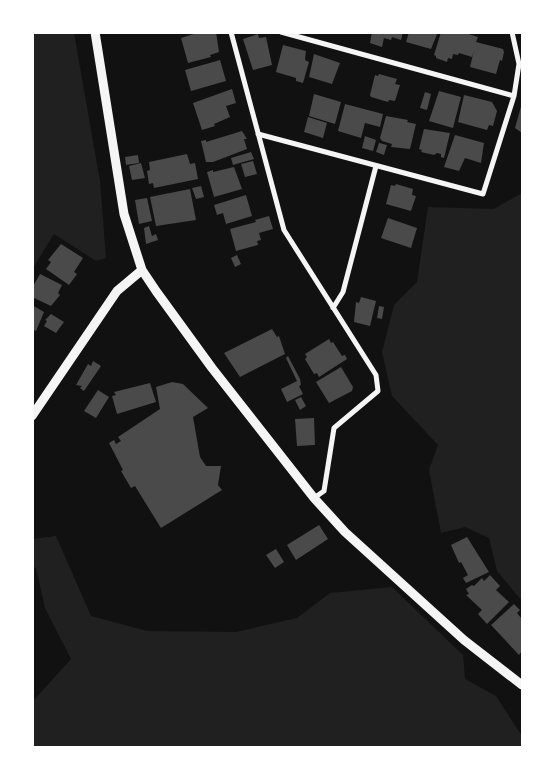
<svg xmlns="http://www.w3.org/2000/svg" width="555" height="780" font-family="Ubuntu,sans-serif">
<rect width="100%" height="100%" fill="#111"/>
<path fill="#202020" d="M33 32 74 33 100 181 106 258 96 261 54 234 33 268Z
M522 193V601L497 571 489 538 465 527 441 533 429 470 438 445 392 396 382 352 394 305 417 282 428 207 494 209Z
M56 536 91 616 147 631 236 632 297 618 330 593 392 587 463 655 465 679 496 696 522 736V747H33V701L71 659 45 608 36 568 33 567V539Z"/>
<path fill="#4a4a4a" d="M200 32H216L219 52 210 55 211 57 188 63 181 38Z
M372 32H403L401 40 392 37 391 40 384 38 382 47 370 43Z
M409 32H438L431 49 406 42Z
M441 32H462L478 37 476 42 503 49 504 52 502 61 500 60 496 74 470 67 474 50 472 57 459 53 458 55 453 54 452 59 448 58 447 62 436 58V56L434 55Z
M258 34 259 38 266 37 272 65 253 70 243 39Z
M283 45 306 51 305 60 309 62 303 83 296 81V78L276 72Z
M314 54 340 63 332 84 309 77Z
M220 60 226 81 191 91 185 70Z
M379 74 397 79 395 84 400 85 395 101 389 100 388 102 371 97 370 95 375 75 378 76Z
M232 89 236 103 226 106 230 117 214 124 215 126 202 130 193 103Z
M439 91 461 97 453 128 429 121Z
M425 92 431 94 427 110 420 108Z
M314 94 341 102 335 124 309 116Z
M464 95 492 102 497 111 493 126 489 125 487 130 458 122Z
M522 103V133L515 128Z
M345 104 383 114 380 127 365 123 361 138 338 131Z
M386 116 408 120 407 122 416 124 410 149 391 147 392 144 382 141 380 138Z
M308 117 327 123 323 138 304 132Z
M424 129 450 133 444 158 441 157V154L437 153 434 155 421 152 422 150 419 149Z
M242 131 247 139H244L247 149 213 162H206L201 141 206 140V142Z
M455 135 484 143 481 163 465 158 459 171 444 167Z
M365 136 376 140 373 151 362 148Z
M379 143 387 145 384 155 376 152Z
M251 152 254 159 233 165 231 158Z
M187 154 190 164 195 163 198 179 154 188 153 183 149 184 147 171 150 170 149 162Z
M138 155 139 163 126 165 125 157Z
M253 161 257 174 245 177 241 164Z
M141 163 145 178 132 180 129 166Z
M234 167 242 189 214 197 207 172 213 170V172Z
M396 184 413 189 412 195 416 196 411 211 386 204 391 185 395 186Z
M201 186 204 197 196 199 192 188Z
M190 189 196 220 156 226 150 197Z
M246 195 252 216 226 224 223 213 217 215 214 205Z
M147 198 152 221 139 224 135 200Z
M269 216 273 229 259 233 261 240 257 241 258 245 236 251 230 229 256 222 255 220Z
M388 218 417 228 411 248 381 238Z
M149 226 152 236 156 234 158 240 146 244 144 228Z
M61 244 83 258 74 272 77 274 69 285 46 269 51 262 48 260Z
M237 255 241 264 235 267 231 258Z
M40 274 62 285 58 293 60 295 51 306 32 297V288Z
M361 297 376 301 370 326 354 322 356 302 359 303Z
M32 305 44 312 36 331 32 329Z
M379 306 384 307 382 319 377 318Z
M51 314 64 322 56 333 44 326 47 321 45 320Z
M272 329 277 337 279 336 285 354 240 377 224 353Z
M329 339 331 343 333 342 342 356 345 355 347 359 319 377 317 373 314 374 305 359 307 357 305 354Z
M288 356 300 379 301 385 299 386 303 394 287 402 281 389 297 381 286 358Z
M93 361 101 366 84 391 80 388 82 386 76 385 88 364 91 366Z
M341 367 353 387 352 391 329 403 316 382Z
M172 382 183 384 208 408 193 417 200 457 206 466H221L218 485 222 490 161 528 135 486 131 488 121 471 123 470 109 443 114 440 116 444 121 441 118 437 160 409 156 387Z
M150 383 156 402 117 414 112 396 116 395 114 392Z
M98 390 109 397 96 418 84 411Z
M301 397 306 406 300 410 295 400Z
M314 418 315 445 297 446 295 419Z
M319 525 328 539 296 560 287 545Z
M467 537 489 572 466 583 463 578 468 575 461 562 459 563 451 545Z
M276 549 284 562 275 568 266 555Z
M490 575 500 586 496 590 509 602 487 624 478 614 482 610 466 595 469 594 466 589 472 585 474 586 482 578 484 581Z
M514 604 520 610 517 613 522 619V651L519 655 491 625Z"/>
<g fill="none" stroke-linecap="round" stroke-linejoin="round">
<path stroke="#f5f5f5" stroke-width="5" d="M231 32 284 230 376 375 378 391 334 428 324 491 314 498
M281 32 514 96
M258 134 483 194 514 96 519 64 512 32
M333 308 343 292 376 166"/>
<path stroke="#f5f5f5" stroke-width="9" d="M95 32 124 214 142 270 156 291 212 368 314 498 345 532 464 640 522 685
M32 416 117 291 142 270"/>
</g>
<rect width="555" height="780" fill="none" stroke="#ffffff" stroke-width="68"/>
</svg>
